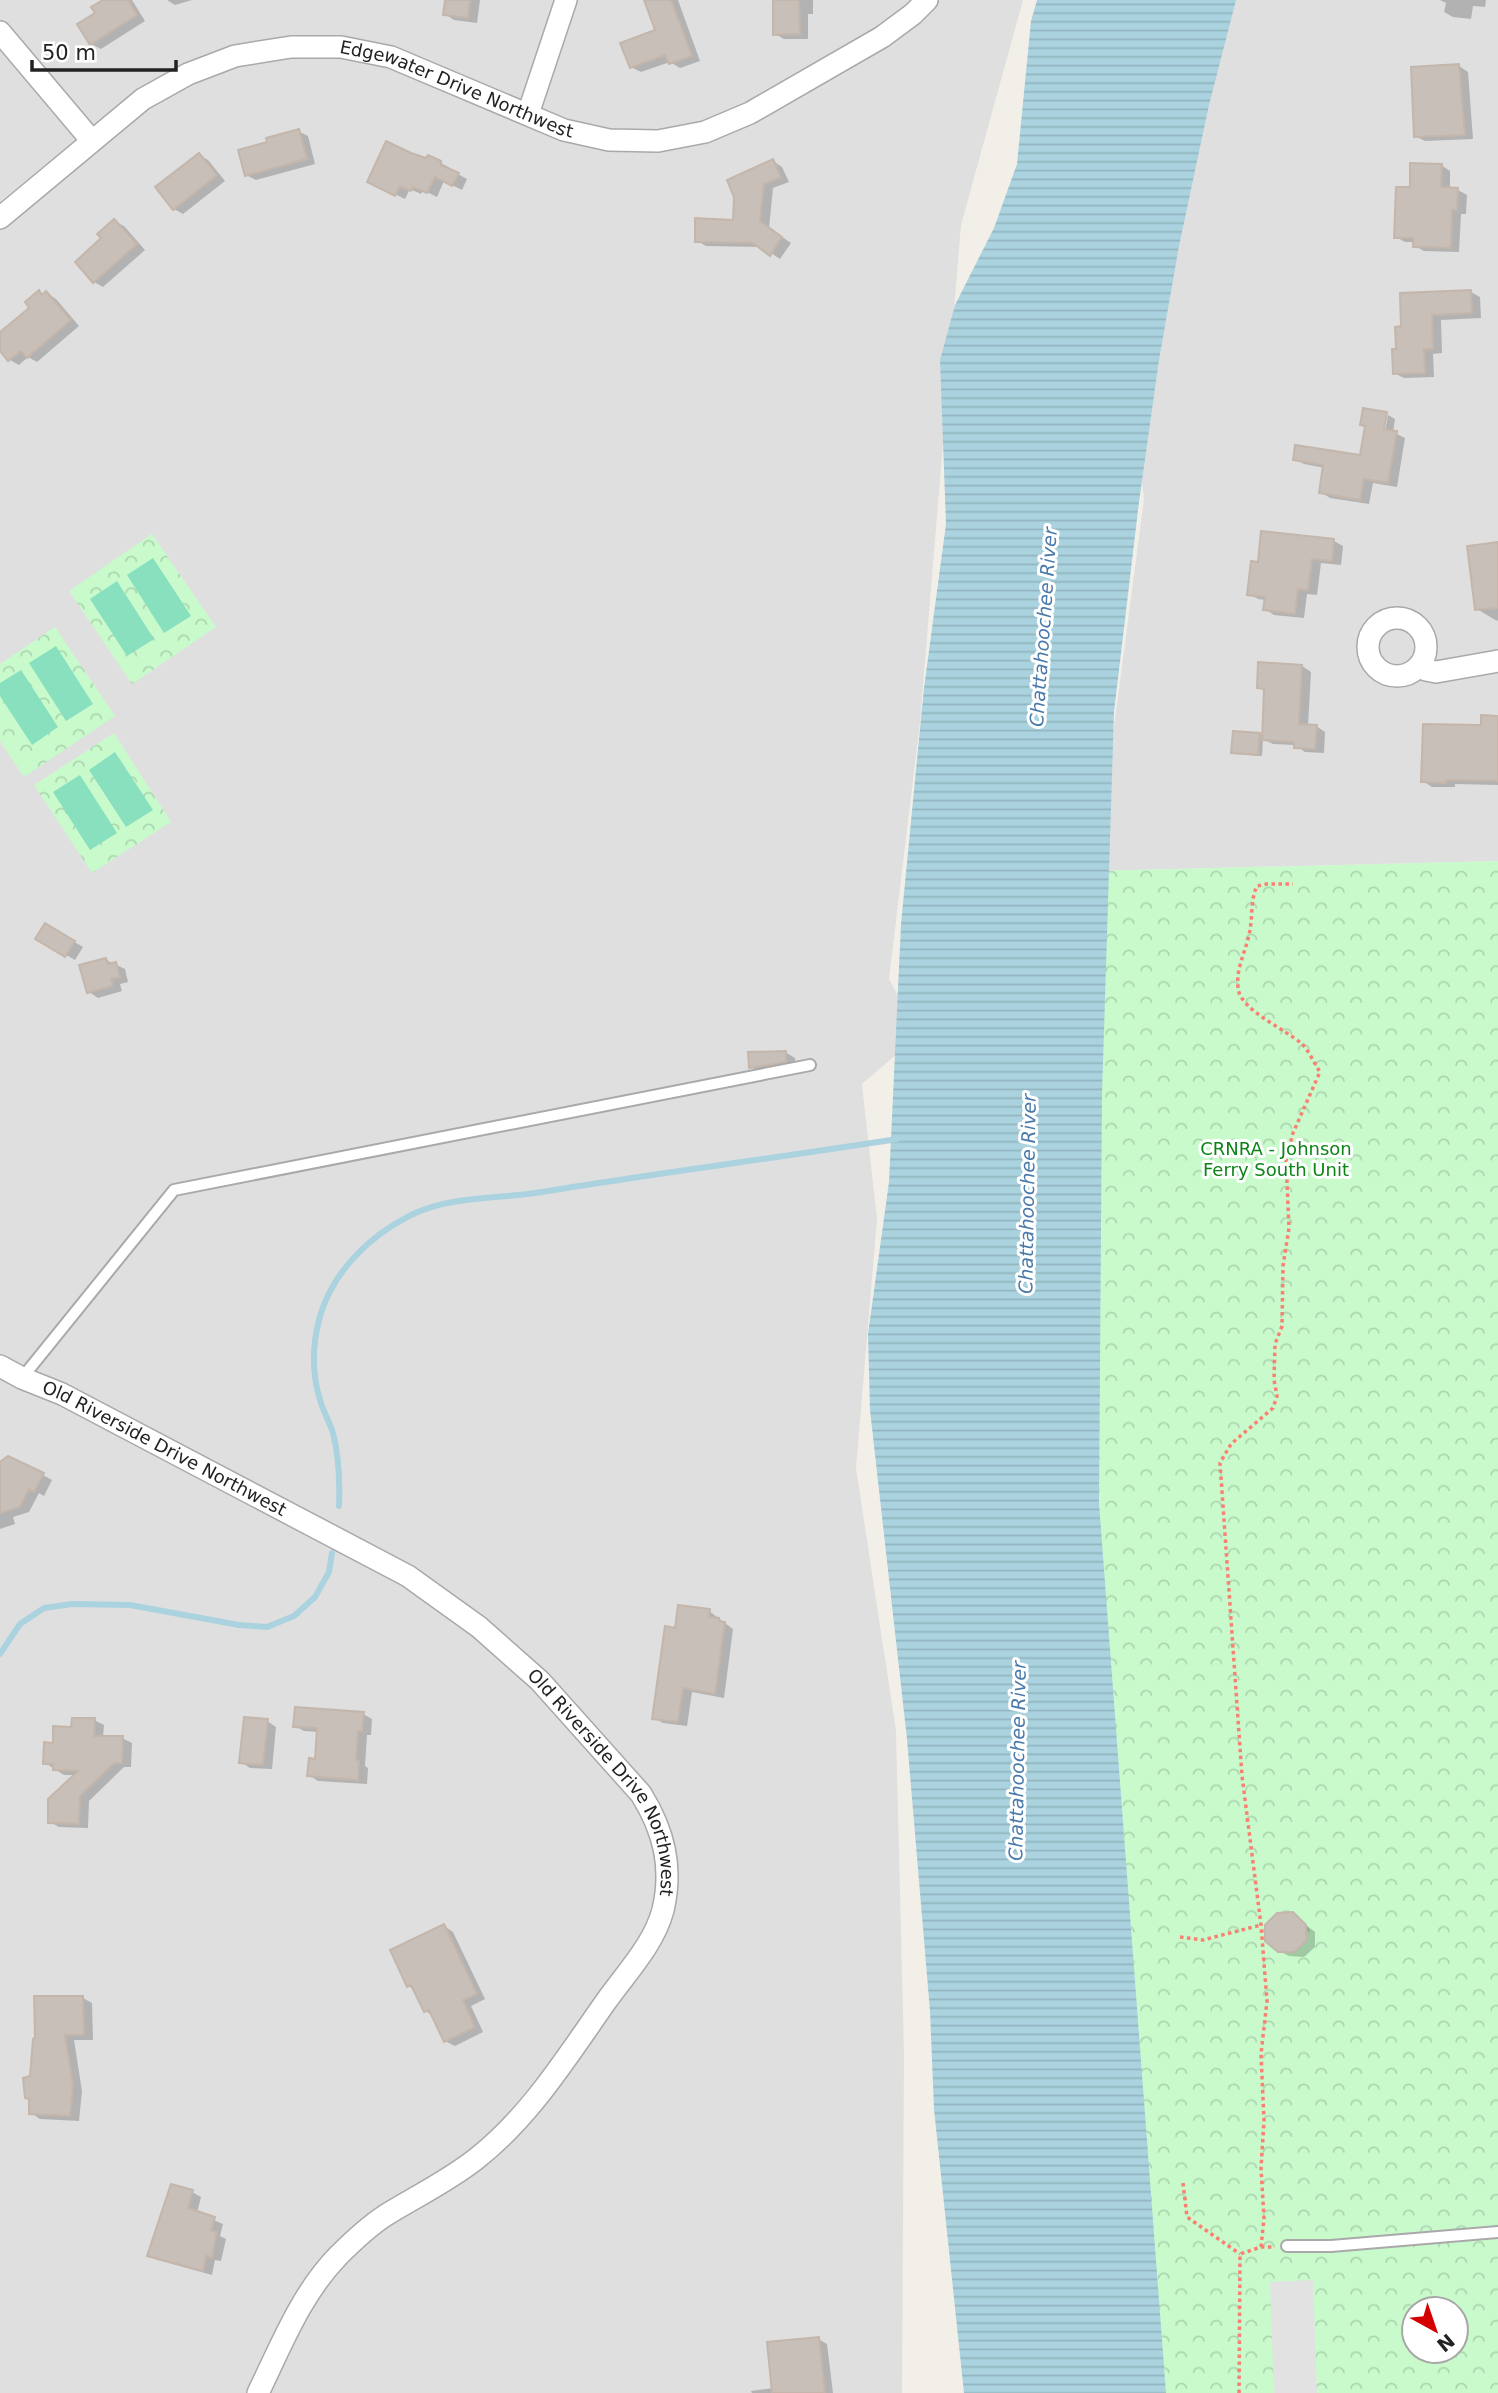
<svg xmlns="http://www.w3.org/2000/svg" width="1498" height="2393" font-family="'DejaVu Sans',sans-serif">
<defs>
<pattern id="park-crowns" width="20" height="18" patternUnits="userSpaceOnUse" patternTransform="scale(1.75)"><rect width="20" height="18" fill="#c8facc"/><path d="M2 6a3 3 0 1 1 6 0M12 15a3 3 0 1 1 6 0" fill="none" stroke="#acd6af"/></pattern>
<pattern id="water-rules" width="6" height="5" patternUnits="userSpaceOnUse" patternTransform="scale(1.75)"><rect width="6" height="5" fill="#aad3df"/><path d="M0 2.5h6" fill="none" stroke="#92b5bf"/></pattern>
</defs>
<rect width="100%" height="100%" fill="#f2efe9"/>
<path fill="#e0dfdf" d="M0 0H1023L961 225 920 722 889 979 919 1035 862 1084 877 1219 856 1468 896 1731 904 2054 902 2393H0Z
M1223 0H1498V861L1095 871 1144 499 1128 364Z"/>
<path fill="url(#park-crowns)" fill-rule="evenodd" d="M152 534 216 627 132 684 69 591Z
M55 627 115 716 24 777 0 741V664Z
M114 733 171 822 92 873 34 785Z
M1498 861V2393H1124L1095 2025V871ZM1414 2309H1456V2351H1414Z"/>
<path fill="#88e0be" d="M153 558 191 616 164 633 127 575Z
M117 581 154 639 127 656 90 599Z
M56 646 93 704 66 721 29 663Z
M21 670 58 727 32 745 0 696V683Z
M115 752 153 810 126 827 89 770Z
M80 775 117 833 90 850 53 792Z"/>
<path fill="#e2e2e2" d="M1313 2280 1317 2393H1274L1270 2282Z"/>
<path fill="url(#water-rules)" d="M1037 0H1236L1209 105 1179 246 1159 360 1139 502 1114 712 1102 1094 1099 1503 1166 2393H964L934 2109 930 2011 907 1739 870 1410 868 1334 889 1182 901 924 924 688 946 524 940 360 955 305 994 228 1017 164 1031 21Z"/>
<path fill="#0003" d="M106 0H132L145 21 101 49 91 44 97 13Z
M167 0H192L175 5Z
M447 0H480L477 23 454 20 445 14Z
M646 0H678L700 61 680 68 670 62 641 72 631 67 657 31Z
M775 0H813V14H808V39H784L775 34Z
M1440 0H1486L1485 7 1473 6 1471 19 1453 17 1444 12 1446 3Z
M1459 66 1468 72 1473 139 1425 141 1415 136Z
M298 131 308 136 315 164 256 180 246 175Z
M199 155 208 160 225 181 183 214 174 209Z
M410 155 441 163 450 168V170L467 179 462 190 444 181 437 197 423 190 421 194 410 189 405 199 378 186Z
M773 161 782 167 789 182 773 188 769 228 791 243 780 259 762 247 706 246 697 241 735 222Z
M1441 165 1450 171V189L1458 190 1467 195 1466 214H1461L1459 252 1424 251 1415 246V242H1405L1396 237Z
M114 221 124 226 145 250 103 287 94 282Z
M1471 292 1480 297 1481 318 1441 320 1442 353 1433 354 1434 377 1404 378 1394 373 1398 350 1397 328Z
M39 293 44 295 47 293 56 299 79 326 37 362 28 357 19 365 10 360 0 349V335L32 308Z
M1386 414 1381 437 1384 438 1388 415 1395 419 1393 432 1405 438 1397 487 1373 483 1369 504 1330 498 1321 492 1325 468 1304 464 1295 459 1362 457 1367 427 1362 424Z
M1334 541 1343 546 1341 565 1321 563 1317 595 1307 594 1304 618 1274 615 1265 609 1266 600 1258 599 1249 594 1259 564Z
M1498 544V620L1497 621 1477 609Z
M1302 666 1311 672 1308 726H1316L1325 732 1324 753 1305 752 1295 745 1273 744 1263 739 1262 756 1237 754 1233 752 1260 734 1264 737 1266 691 1259 687Z
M1498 718V785L1455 784V787H1432L1423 781Z
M46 925 83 947 75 960 38 939Z
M106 960 125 969 128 982 120 984 122 991 98 998 89 992Z
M785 1052 795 1058V1066L760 1072 751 1067Z
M18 1461 52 1480 44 1496 39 1493 29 1512 13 1517 15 1524 0 1529V1465Z
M709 1611 733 1629 724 1698 692 1692 687 1726 663 1723 654 1718Z
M363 1714 372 1719 371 1735H367L365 1766 368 1768 367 1784 318 1781 309 1775 317 1760 319 1732 304 1731 295 1726Z
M94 1720 104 1725 103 1738H122L132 1743 131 1767H124L89 1801 88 1828 59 1827 50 1822 76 1775H64L45 1763 54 1744 73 1729Z
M267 1721 276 1727 272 1769 250 1768 241 1762Z
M1292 1914 1315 1932V1947L1304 1957 1289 1956 1279 1951Z
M444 1926 453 1932 485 1999 471 2006 483 2032 455 2046 445 2041 434 2016 425 2011 415 1990 408 1986Z
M83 1998 92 2003 93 2040H74L82 2091 79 2121 40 2119 31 2113V2077L37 2037Z
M192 2192 201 2197 197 2213 223 2224 220 2236 226 2239 221 2261 215 2260 212 2275 158 2260 149 2255Z
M818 2339 827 2344 833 2393H752L751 2391 773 2388Z"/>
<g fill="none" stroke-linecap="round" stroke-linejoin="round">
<path stroke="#aad3df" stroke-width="6" d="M339 1506C340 1481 339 1457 333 1433 330 1423 324 1413 321 1403 312 1376 312 1347 319 1320 331 1273 369 1236 411 1215 450 1196 493 1199 535 1193 656 1173 777 1158 897 1139
M0 1654 20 1624 44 1608 72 1604 130 1605 239 1625 267 1627 294 1616 315 1597 329 1572 332 1553"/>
</g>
<path fill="#c7bfb8" stroke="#c4b6ab" stroke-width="2" d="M103 0H128L137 15 90 45 77 24 95 13 91 7Z
M445 0H470L468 18 443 15Z
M644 0H671L692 56 669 64 665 55 630 68 620 43 655 30Z
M773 0H799L800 34 773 35Z
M1459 64 1465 135 1414 137 1411 67Z
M299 129 307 159 245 176 238 150 267 142 266 138Z
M386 141 411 153 426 158 428 155 441 161V165L459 173 452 186 435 177 427 193 413 187 411 191 400 186 395 196 367 182Z
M199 153 217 175 173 210 155 187Z
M773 159 781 177 764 184 760 221 782 237 770 256 753 243 695 242V218L733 220 734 197 727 180Z
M1410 163 1442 164 1441 187 1458 188 1457 210H1452L1451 248 1413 247V238H1394L1396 187H1410Z
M114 219 137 244 93 283 75 262 101 238 97 234Z
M39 290 42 295 46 291 71 320 27 358 21 351 8 361 0 351V332L29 308 25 302Z
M1471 290 1472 313 1432 315 1433 349H1424L1425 373 1393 374 1392 349H1396L1395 327 1401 326 1400 293Z
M1363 408 1387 412 1384 429 1397 431 1388 483 1364 479 1360 500 1319 493 1323 465 1293 460 1295 445 1360 455 1365 426 1360 425Z
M1261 531 1334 539 1332 561 1312 559 1308 590 1298 589 1295 614 1263 610 1265 597 1247 595 1251 561 1258 562Z
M1498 542V608L1475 610 1467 546Z
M1258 662 1302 665 1299 724 1317 725 1315 749 1294 748V742L1262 740 1264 689 1257 688Z
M1481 715 1498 716V781L1446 780V783L1421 782 1423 724 1481 725Z
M1233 731 1260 733 1258 755 1231 753Z
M45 923 75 941 65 957 35 939Z
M106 958 108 964 116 962 120 977 111 979 113 986 87 993 79 965Z
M786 1051V1062L749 1068 748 1052Z
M8 1456 44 1473 34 1492 29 1489 20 1507 0 1513V1462Z
M678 1605 710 1609 709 1617 719 1618V1621L725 1622 715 1694 683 1688 678 1722 652 1719 665 1626 675 1628Z
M295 1707 364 1712 362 1731H358L356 1760 359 1761 358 1780 307 1776 309 1758 315 1759 317 1728 293 1727Z
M244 1717 268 1719 263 1765 239 1763Z
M72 1718H95L94 1736H123L122 1763H114L80 1796 79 1824 48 1823V1799L78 1771 53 1770V1764H43L44 1742 53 1743V1726L71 1727Z
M1293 1912 1306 1925V1941L1294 1952H1278L1265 1941V1925L1277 1913Z
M444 1924 477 1994 463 2000 475 2027 444 2042 429 2010 424 2012 411 1985 407 1987 390 1950Z
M34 1996H83L84 2035H65L73 2085 70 2116 29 2114V2099L25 2098 23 2078 30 2076 33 2039 35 2037Z
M171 2184 193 2190 188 2208 215 2217 211 2230 217 2232 212 2257 206 2256 203 2271 147 2256Z
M819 2337 825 2393H772L767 2342Z"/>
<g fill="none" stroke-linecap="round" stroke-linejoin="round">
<defs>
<path id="service" d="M22 1378 174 1190 810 1065
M1287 2246H1331L1498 2232"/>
<g id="minor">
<path d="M0 32 92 141"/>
<path d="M528 114 566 0"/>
<path id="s1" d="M0 218 143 99 188 74 235 56 291 47H341L391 57 564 130 609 140 658 141 705 132 750 113 882 37 913 14 927 0"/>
<circle cx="1397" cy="647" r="29"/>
<path d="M1420 666 1426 670 1436 672 1498 661"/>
<path id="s2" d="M0 1366 22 1378 62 1394 408 1576 479 1627 540 1681 641 1794C664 1831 673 1867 663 1910 654 1944 627 1972 607 2000 568 2055 531 2116 476 2159 448 2181 417 2196 386 2215 369 2226 353 2241 338 2256 301 2294 281 2346 258 2393"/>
</g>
</defs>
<use href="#service" stroke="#a9a9a9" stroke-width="14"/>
<use href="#minor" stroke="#a9a9a9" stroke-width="24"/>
<path stroke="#fa8072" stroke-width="3.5" stroke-dasharray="3.5 3.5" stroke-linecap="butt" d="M1180 1937 1203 1940 1261 1925
M1183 2183 1187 2217 1240 2254
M1261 2247 1264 2218 1261 2168 1264 2121 1261 2054 1267 2001 1261 1925 1242 1776 1220 1463 1231 1444 1273 1408 1277 1396 1274 1380 1275 1344 1282 1326 1283 1266 1289 1228 1286 1160 1293 1133 1320 1072C1314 1063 1309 1051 1302 1044 1285 1029 1240 1010 1238 988 1236 968 1245 953 1249 935 1253 919 1250 900 1257 886L1267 884H1293
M1239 2393 1240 2254 1261 2247H1275"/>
<use href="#service" stroke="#fff" stroke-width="10"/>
<use href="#minor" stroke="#fff" stroke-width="21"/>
</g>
<g text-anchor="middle" stroke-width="6" stroke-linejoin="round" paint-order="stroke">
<g font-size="18" fill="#222" stroke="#fff">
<text dy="6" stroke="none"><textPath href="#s1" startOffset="518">Edgewater Drive Northwest</textPath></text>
<text dy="6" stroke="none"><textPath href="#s2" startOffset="184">Old Riverside Drive Northwest</textPath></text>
<text dy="6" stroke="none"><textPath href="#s2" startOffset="751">Old Riverside Drive Northwest</textPath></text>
</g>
<g font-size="18" fill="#0c8416" stroke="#fff">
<text x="1276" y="1155">CRNRA - Johnson<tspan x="1276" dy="21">Ferry South Unit</tspan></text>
</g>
<g font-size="19" font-style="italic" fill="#4a7aab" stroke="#fff">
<text transform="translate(1043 627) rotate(-86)" y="7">Chattahoochee River</text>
<text transform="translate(1027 1194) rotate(-89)" y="7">Chattahoochee River</text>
<text transform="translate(1017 1761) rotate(-89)" y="7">Chattahoochee River</text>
</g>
</g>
<g transform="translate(1435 2330) rotate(140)"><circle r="33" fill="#ffffff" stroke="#a7a7a7" stroke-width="2"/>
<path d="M0-5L12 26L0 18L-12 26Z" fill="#d40000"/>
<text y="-10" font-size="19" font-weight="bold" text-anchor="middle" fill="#222222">N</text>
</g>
<path d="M32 60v10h144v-10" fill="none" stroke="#222222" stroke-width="3.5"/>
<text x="42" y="60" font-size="21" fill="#222222" stroke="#ffffff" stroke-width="5" paint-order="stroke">50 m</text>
</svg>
